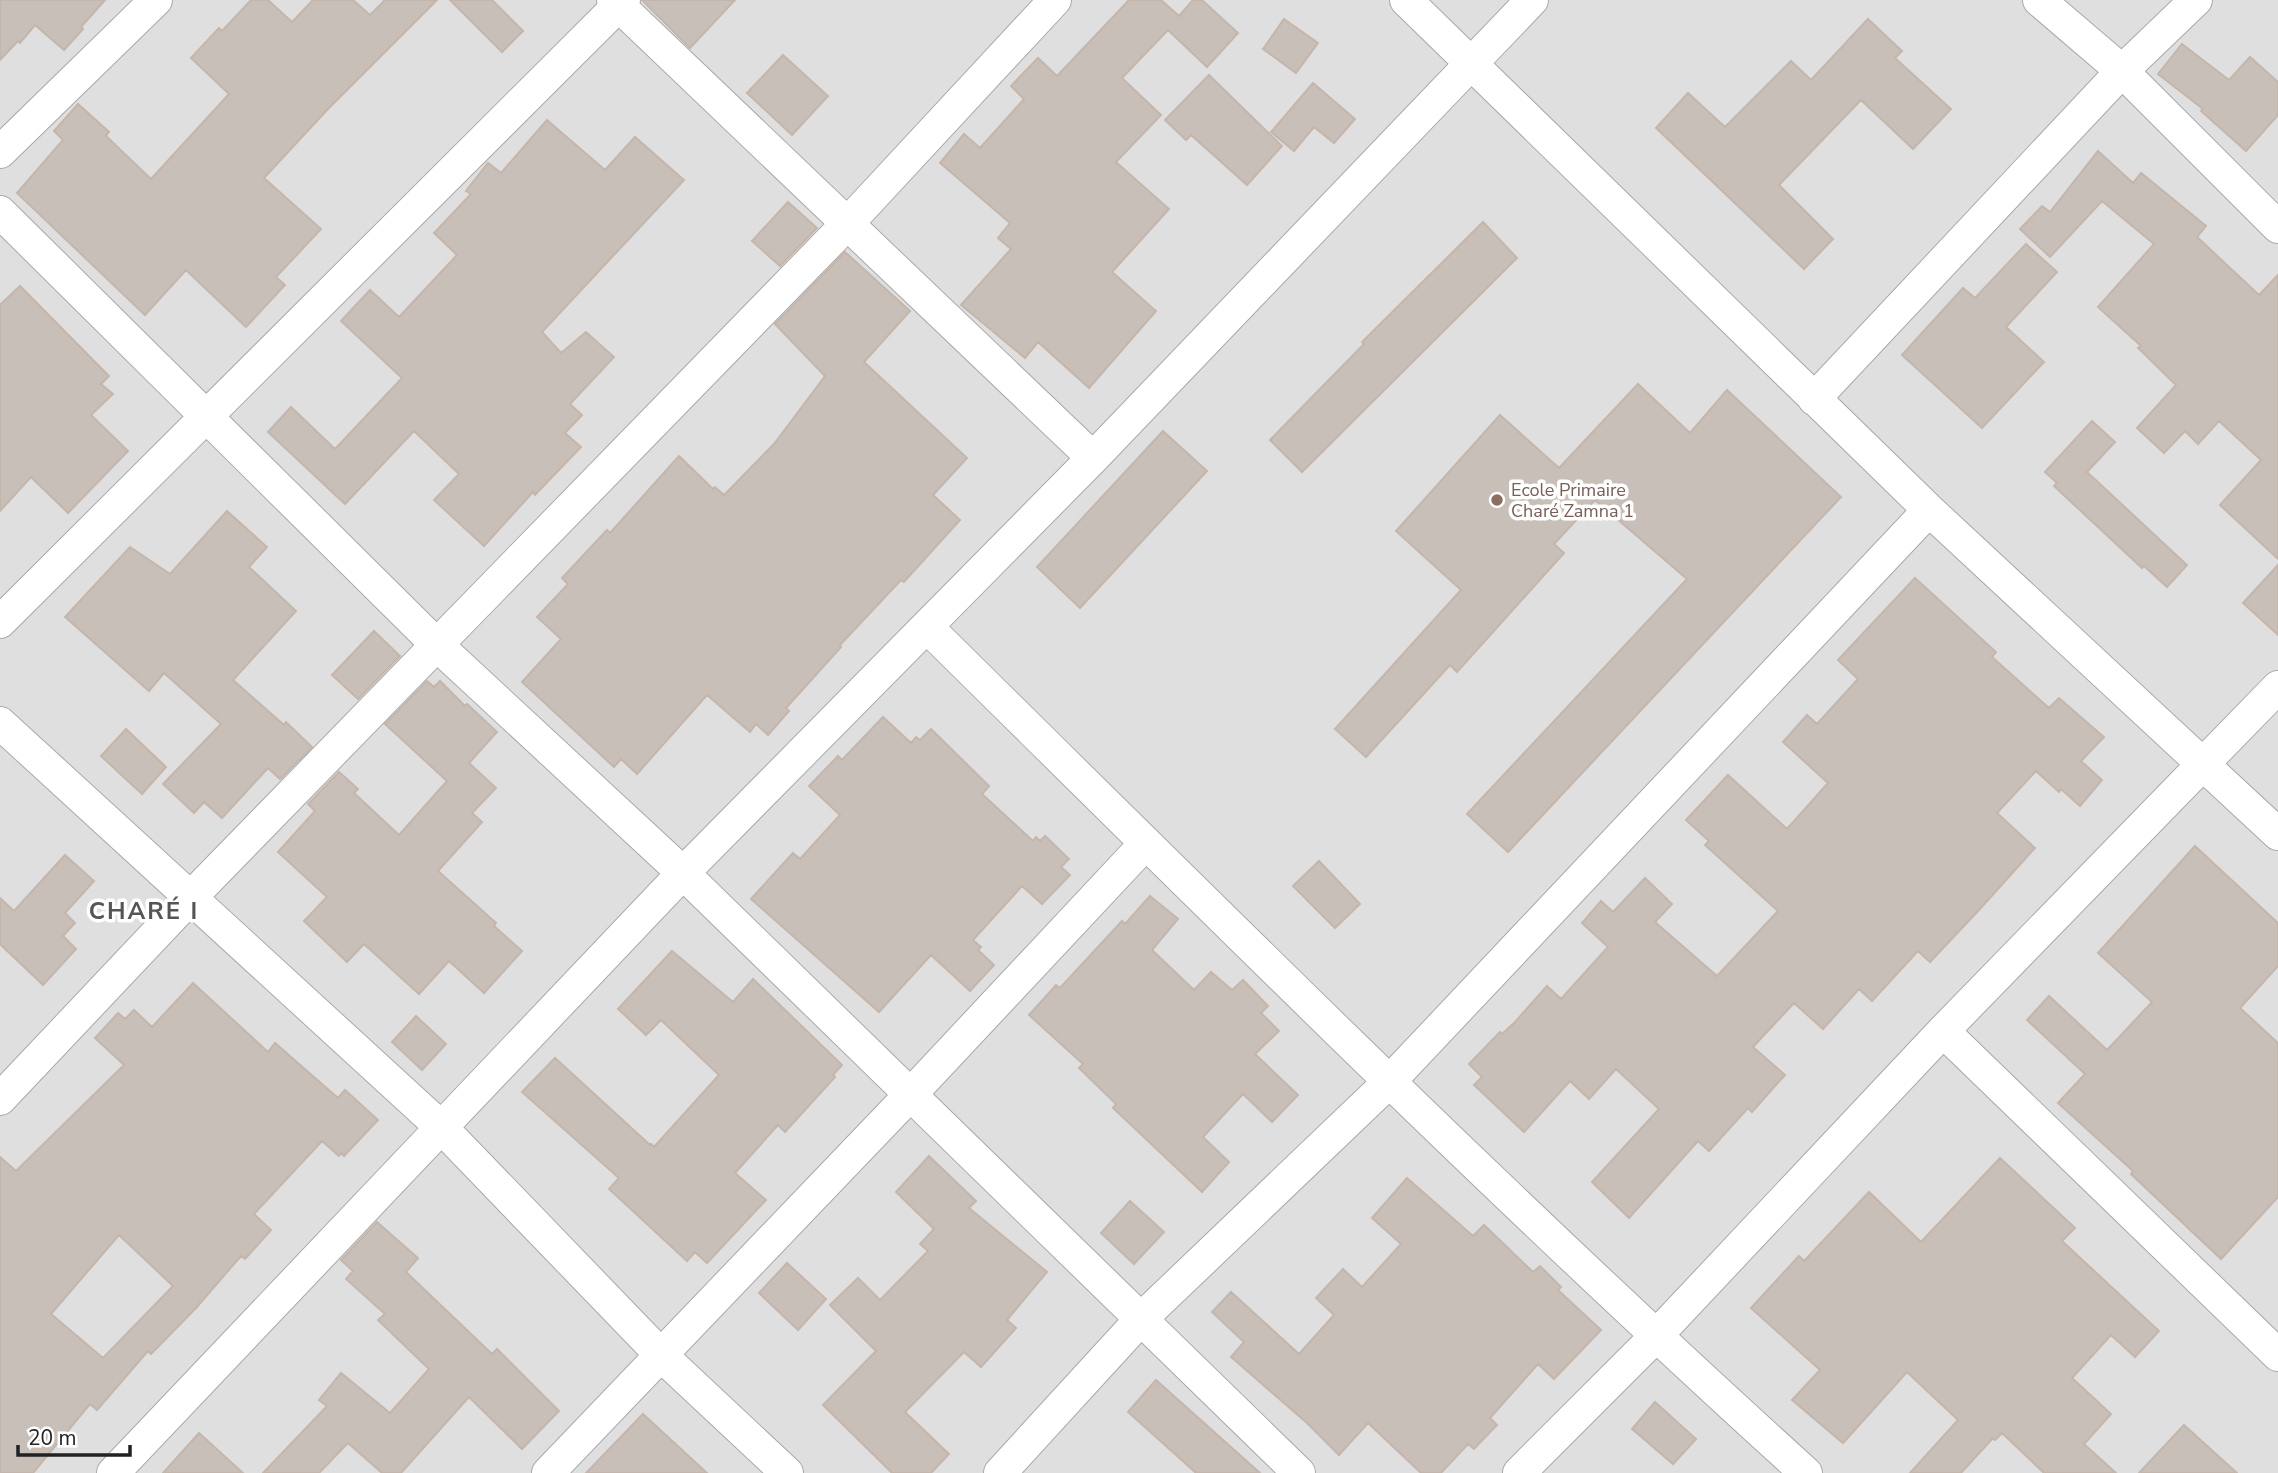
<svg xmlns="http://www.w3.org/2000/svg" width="2278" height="1473" font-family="'Nunito Sans',sans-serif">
<rect width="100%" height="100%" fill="#f2efe9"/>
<path fill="#e0dfdf" d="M0 0H2278V1473H0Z"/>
<path fill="#c7bfb8" stroke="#c4b6ab" stroke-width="2" fill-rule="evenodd" d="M0 0H105L81 27 83 29 64 50 35 25 20 43 18 41 0 60Z
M251 0H268L292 22 313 0H353L370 15 385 0H437L328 109 264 178 321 229 276 277 285 285 246 327 186 270 145 315 17 193 63 140 54 131 78 104 109 132 106 136 151 179 229 94 191 58 219 28 222 31Z
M450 0H492L523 31 502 52Z
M642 0H735L690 48Z
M1129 0H1161L1179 16 1193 0H1202L1238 33 1207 67 1168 30 1122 78 1161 115 1116 162 1169 209 1112 272 1156 311 1089 388 1038 342 1025 358 961 305 1011 249 998 238 1010 223 940 163 964 134 980 148 1024 99 1011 86 1038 58 1057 76Z
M1284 19 1318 43 1296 73 1263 49Z
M1868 19 1902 51 1895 58 1951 109 1913 149 1861 100 1779 185 1833 239 1804 269 1656 128 1688 93 1725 127 1791 61 1811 80Z
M2182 44 2229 80 2250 57 2278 82V115L2246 151 2201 111 2203 109 2158 74Z
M783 55 828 96 792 135 747 93Z
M1209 75 1282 146 1247 185 1191 135 1186 140 1165 120Z
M1313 83 1355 119 1334 143 1314 127 1294 151 1271 132Z
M547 120 605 170 635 137 684 180 542 332 561 353 586 332 614 357 570 404 582 415 565 433 581 447 535 495 533 492 484 546 434 500 459 474 414 431 345 504 268 432 291 407 335 449 402 378 341 321 370 290 399 317 457 255 434 233 471 194 466 191 488 163 501 173Z
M2098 151 2133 183 2141 173 2206 226 2197 237 2259 295 2278 275V559L2220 505 2261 460 2219 421 2198 444 2185 431 2164 453 2137 428 2176 385 2138 348 2141 346 2098 307 2154 244 2102 201 2050 257 2020 229 2042 206 2050 212Z
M788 202 817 228 780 266 752 241Z
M1483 222 1517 258 1302 472 1270 440 1364 344 1362 342Z
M2026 244 2057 272 2006 327 2044 362 1982 428 1902 355 1963 288 1975 298Z
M845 252 910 311 864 362 967 458 933 495 960 520 904 582 901 580 840 645 841 647 786 708 789 711 768 735 756 724 750 732 707 695 637 774 621 759 614 767 522 682 561 639 537 617 568 584 562 578 607 530 610 533 679 456 713 489 715 487 724 495 774 444 825 376 775 324Z
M20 286 109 376 101 384 113 394 91 415 128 451 68 513 31 477 0 511V305Z
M1638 384 1690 433 1727 390 1841 497 1508 852 1467 814 1687 579 1595 500 1554 544 1564 553 1457 672 1450 665 1366 757 1335 729 1461 590 1396 531 1500 415 1559 468Z
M2092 421 2115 442 2087 472 2187 565 2167 587 2144 566 2142 568 2054 486 2057 483 2045 472Z
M1163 431 1207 471 1080 608 1037 567Z
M227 511 267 547 249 567 296 611 233 680 284 725 286 722 312 747 280 779 268 768 222 818 204 802 194 813 163 784 221 724 164 673 149 691 65 617 130 547 170 574Z
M2278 565V635L2243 603Z
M1915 578 1996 652 1992 657 2049 708 2059 698 2104 737 2081 761 2102 780 2080 806 2061 789 2059 792 2036 771 1997 813 2035 848 1979 910 1930 962 1918 951 1872 1001 1859 989 1823 1029 1794 1003 1753 1047 1785 1075 1752 1112 1748 1108 1709 1151 1698 1141 1629 1218 1592 1182 1659 1109 1616 1069 1589 1099 1570 1081 1524 1132 1474 1085 1482 1077 1469 1064 1500 1032 1502 1034 1515 1022 1547 986 1561 999 1608 947 1582 923 1601 901 1613 912 1645 878 1672 904 1655 922 1717 976 1778 911 1705 845 1709 841 1686 820 1728 775 1787 829 1828 783 1783 742 1807 715 1817 724 1858 679 1838 660Z
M374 631 400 656 358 699 332 675Z
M427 681 434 687 440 681 465 706 467 704 497 732 469 763 496 788 472 813 482 822 438 871 496 923 494 926 522 951 484 993 449 961 419 994 364 944 347 962 304 921 327 897 278 852 315 811 308 804 339 772 358 789 354 793 399 835 447 781 385 724Z
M883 717 911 743 916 737 920 740 931 729 989 786 982 794 1033 841 1036 837 1040 841 1045 836 1069 859 1061 867 1070 875 1042 904 1022 886 973 940 981 947 978 950 994 965 970 991 931 955 879 1012 751 899 793 853 800 859 840 815 809 786 838 756 842 760Z
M126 729 166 767 142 794 101 756Z
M2195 846 2278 923V966L2240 1008 2278 1043V1197L2221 1259 2131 1174 2133 1171 2058 1103 2085 1074 2027 1020 2049 996 2107 1050 2152 1002 2098 953Z
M65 855 94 881 65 913 75 923 63 936 76 949 43 985 0 944V898L14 911Z
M1319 861 1360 904 1335 928 1293 886Z
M1150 896 1178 919 1152 950 1194 990 1211 972 1232 990 1243 980 1268 1006 1261 1013 1279 1031 1255 1054 1298 1095 1272 1122 1243 1094 1203 1137 1229 1162 1202 1192 1113 1108 1116 1104 1079 1068 1083 1064 1029 1015 1056 985 1060 988 1122 921 1125 924Z
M672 951 733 1002 753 979 842 1065 833 1075 835 1077 785 1132 778 1125 735 1173 766 1200 707 1263 695 1252 687 1261 609 1189 619 1178 522 1092 555 1058 650 1145 651 1144 654 1147 719 1075 661 1020 646 1035 618 1009Z
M193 983 268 1052 275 1043 338 1098 345 1090 378 1120 344 1156 341 1153 339 1156 322 1141 254 1214 271 1230 245 1259 241 1256 196 1308 151 1354 148 1351 97 1410 90 1404 33 1473H0V1157L16 1171 124 1065 95 1038 118 1013 125 1019 134 1010 152 1027ZM119 1235 173 1286 103 1358 51 1314Z
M416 1016 446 1044 422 1070 392 1042Z
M929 1156 976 1201 969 1208 1047 1272 1007 1320 1016 1328 981 1367 964 1352 905 1412 949 1454 931 1473H892L823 1405 876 1351 830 1305 858 1278 880 1300 928 1251 920 1244 934 1229 896 1192Z
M2000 1158 2075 1228 2062 1241 2159 1331 2135 1357 2111 1335 2072 1378 2111 1414 2084 1444 2116 1473H2044L2002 1433 1995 1440 1993 1438 1961 1473H1910L1958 1420 1907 1372 1843 1443 1792 1400 1820 1370 1751 1308 1799 1256 1804 1261 1869 1192 1921 1242Z
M1407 1178 1473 1236 1484 1225 1533 1272 1540 1266 1561 1287 1558 1290 1601 1330 1554 1379 1538 1364 1490 1418 1497 1425 1474 1449 1468 1444 1441 1473H1421L1368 1423 1339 1455 1307 1423 1231 1357 1244 1342 1212 1312 1231 1292 1299 1354 1334 1315 1316 1298 1343 1269 1362 1287 1401 1244 1372 1218Z
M1130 1201 1164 1232 1134 1264 1101 1233Z
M377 1222 418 1258 406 1272 492 1354 497 1349 559 1411 522 1449 469 1397 401 1473H382L348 1443 319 1473H263L327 1406 319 1400 341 1373 390 1413 429 1369 378 1320 385 1314 346 1279 353 1271 341 1260Z
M787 1263 826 1299 798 1330 759 1293Z
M1156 1380 1260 1473H1196L1128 1412Z
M1655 1402 1696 1439 1673 1464 1632 1429Z
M643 1414 707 1473H586Z
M2184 1425 2237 1473H2139Z
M199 1433 243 1473H163Z"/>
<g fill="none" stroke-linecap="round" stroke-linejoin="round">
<defs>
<path id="street" d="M613 0 1093 458
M1406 0 1929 510 2278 834
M2039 0 2122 71 2278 227
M0 152 156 0
M0 212 437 645 683 873 1299 1473
M1814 399 2122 71 2196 0
M0 622 624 0
M927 627C1217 913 1504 1200 1806 1473
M0 723 442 1128 662 1356 787 1473
M1943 1031 2278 1355
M0 1099 191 897 847 224 1055 0
M113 1473 683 873 1093 458 1532 0
M548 1473 910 1095 1146 843
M1000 1473 1141 1319 1389 1082 1929 510
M1519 1473 1655 1337 1943 1031 2278 687"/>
</defs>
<use href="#street" stroke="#a9a9a9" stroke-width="34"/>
<use href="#street" stroke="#fff" stroke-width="32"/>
</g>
<circle fill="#8d6e63" stroke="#fff" stroke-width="2.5" cx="1497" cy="500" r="7"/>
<g text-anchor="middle" stroke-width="7" stroke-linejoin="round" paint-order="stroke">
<g font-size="18" fill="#785e54" stroke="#fff" text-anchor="start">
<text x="1511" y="496">Ecole Primaire<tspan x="1511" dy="21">Charé Zamna 1</tspan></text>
</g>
<g font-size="24" font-weight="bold" letter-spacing="2" fill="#555" stroke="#fff">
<text x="144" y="919">CHARÉ I</text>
</g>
</g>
<path d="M18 1445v10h112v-10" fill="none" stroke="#222222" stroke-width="3.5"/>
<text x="28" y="1445" font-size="21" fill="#222222" stroke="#ffffff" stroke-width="5" paint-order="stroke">20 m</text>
</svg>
